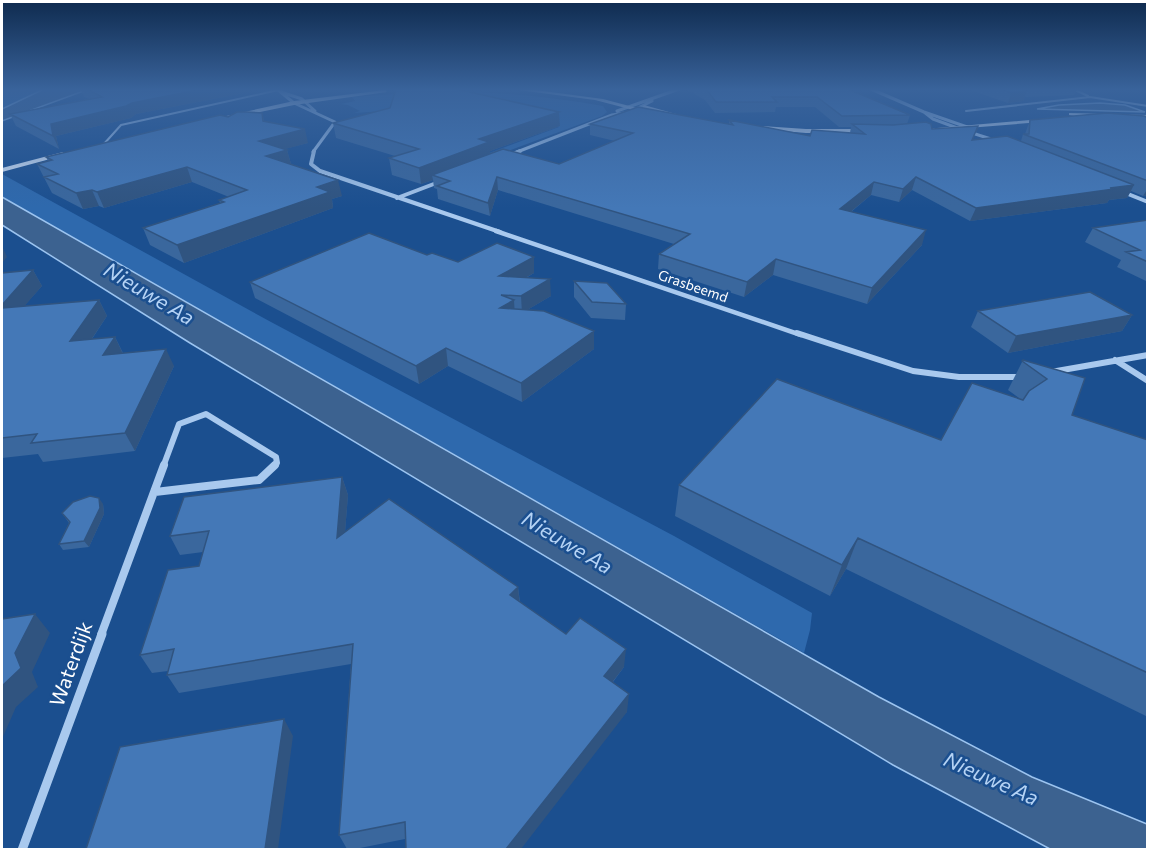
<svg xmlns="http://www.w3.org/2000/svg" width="1149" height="851" font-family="Commissioner,sans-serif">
<rect width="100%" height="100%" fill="#1b4f8f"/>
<path fill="#2e69ad" d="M2 89H44L2 109Z
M440 91C495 92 548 96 603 106L607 112 602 116 449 173 441 171 559 127 470 105 354 113 360 111 348 105 341 104 355 101 352 97Z
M2 174 271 322 674 536 812 613 810 630 804 653 2 197Z"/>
<path fill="#3c6290" stroke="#9cc4f0" stroke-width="1.5" d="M44 89H89L2 121V109Z
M1100 103 1125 105 1145 112 1037 109 1059 105Z
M2 197 879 697 1032 777 1147 824V849H1050L893 765 190 343 2 225Z"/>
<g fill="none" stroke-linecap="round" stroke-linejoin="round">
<path stroke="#a9c9ee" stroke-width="2" d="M1073 89 1088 96
M966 111 1090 97 1148 106
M103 145 121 125 283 89"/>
<path stroke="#a9c9ee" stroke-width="3" d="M871 89 924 112 970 128
M278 90 294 103 335 122 313 152
M281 92 302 99 315 111
M634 110 652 101
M617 111 679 89
M924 112 933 119 960 129
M969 132 994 140
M517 152 612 115 624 113"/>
<path stroke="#a9c9ee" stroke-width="4" d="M314 151 311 164 320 171 500 232
M510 155 520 151
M1123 192 1148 202
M397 198 439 182"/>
<path stroke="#a9c9ee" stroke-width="4.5" d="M496 231 801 335"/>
<path stroke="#a9c9ee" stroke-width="6" d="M797 333 913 371 959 377H1020
M1115 360 1148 381
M1051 372 1148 355
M163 467 179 424 206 414 276 457 277 463 273 467"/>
<path stroke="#a9c9ee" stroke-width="8" d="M155 492 259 480 275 465
M101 635 164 465"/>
<path stroke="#a9c9ee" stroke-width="9" d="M22 850 102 634"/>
<path fill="#d6e6fa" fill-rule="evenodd" d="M511 89H528L603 99 652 112 649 114 595 100Z
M385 90 387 92 294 105 211 122 208 120 294 101Z
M644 105 676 114 677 115 674 117 642 108Z
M1069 113 1148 115V119L1081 116 1079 119 917 132 914 130 1075 116 1069 115Z
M761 126 806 129H867L870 131 867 133H806L759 129Z
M63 152 65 155 2 172V168Z"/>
</g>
<path fill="#3a679d" d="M81 89H248L249 92 136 114 131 118 56 136 59 149 16 126 10 114 89 99 84 97Z
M686 89H853V91L910 115 907 124 973 140 1021 141 1023 134H1025L1030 120 1148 118V195L1143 196 1131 191 1127 198 1109 200 1107 203 970 221 912 190 899 202 871 195 851 212 922 245 867 304 773 275 744 297 658 269 659 254 674 244 498 190 490 216 438 199 437 189 434 188 433 180 421 184 392 175 389 158 395 156 336 138 333 123 560 126 490 151V154L559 164 615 141 590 135V124H729V120L810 136 850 133 851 127H839L815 107H776L775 112 715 113 705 100Z
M967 89H1077L1074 95 1025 97 1023 101 1008 103Z
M262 113 264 121 308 143 284 149 287 150 291 164 342 196 332 199 333 208 184 263 150 245 143 228 220 203 219 200 229 197 192 182 104 208 99 206 83 209 52 193 37 164 48 161 46 157 228 117Z
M1148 220V282L1117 267 1121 260 1085 242 1093 228Z
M427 255 458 262 534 273 526 278 551 296 527 310 594 349 522 402 448 366 419 384 255 298 250 282Z
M33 270 42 286 24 306 99 300 107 316 92 339 115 337 123 353 174 366 135 451 43 462 38 454 2 458V273Z
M574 281 626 304 625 320 591 318 574 297Z
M978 311 1132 315 1122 331 1008 353 971 327Z
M1023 360 1085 378 1072 415 1148 440V717L846 569 830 596 675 516 679 485 941 440 1019 398 1008 390Z
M342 477 348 495 345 532 518 587 520 602 566 634 624 667 613 682 627 712 405 839 355 849H347L339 835 351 664 179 693 167 675 168 671 152 673 140 655 199 566 203 552 180 555 170 536Z
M103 504 104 514 89 547 63 550 59 544 69 523 62 513Z"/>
<path fill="#305480" d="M202 89H248L249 92 136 114 131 118 56 136 59 149 53 136 51 124 132 103Z
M1027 91 1023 101 1008 103 1011 93Z
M559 112 560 126 490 151V158L432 175 433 180 421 184 419 168 479 139Z
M305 129 308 143 263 155 259 141Z
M287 150 291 164 266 156Z
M187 167 192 182 104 208 97 192Z
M497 177 498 190 490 216 488 203Z
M916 177 912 190 899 202 903 189Z
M338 180 342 196 332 199 333 208 184 263 177 245 317 187Z
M874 182 871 195 837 223 840 209Z
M1134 185 1127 198 1109 200 1107 203 970 221 976 208Z
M1148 188V195L1143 196Z
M92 190 99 206 83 209 76 193Z
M926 230 922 245 867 304 872 288Z
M2 246 7 257 2 263Z
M534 257V273L500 292 499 276Z
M776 259 773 275 744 297 747 282Z
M33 270 42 286 8 325 2 314V305Z
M550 279 551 296 522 313 521 296Z
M99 300 107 316 79 358 70 341Z
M514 300 515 317 500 308Z
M1132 315 1122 331 1008 353 1016 336Z
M594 331V349L522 402 521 383Z
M115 337 123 354 103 355Z
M446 348 448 366 419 384 416 366Z
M166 349 174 366 135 451 125 433Z
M342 477 348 495 343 557 337 538Z
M99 498 103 504 104 514 89 547 84 541Z
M858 538 846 569 830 596 842 565Z
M518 587 520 606 510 595Z
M35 614 50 633 32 672 38 687 16 707 2 739V686L15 653Z
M626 649 624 667 603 694 604 676Z
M629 694 627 712 521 849H506Z
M284 719 293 736 278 849H265Z"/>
<path fill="#4478b7" stroke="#305480" stroke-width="1.5" d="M87 89H202L132 103 126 106 51 124 53 136 10 114 102 97Z
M396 89H456L559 112 479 139 489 142 419 168 389 158 419 149 333 123 390 108Z
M706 89H848L910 115 842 116 817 97H772L777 102H716Z
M1001 89H1027V91L1011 93Z
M638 107 733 125 729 120 810 136 812 130 865 134 852 124 893 125 926 122 931 124 932 129 978 126 972 140 1007 136 1134 185 1110 188 1114 189 976 208 916 177 903 189 874 182 840 209 926 230 872 288 776 259 747 282 659 254 690 234 497 177 488 203 437 186 450 181 432 175 503 149 559 164 633 133 590 124Z
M237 112H246L262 113 263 121 305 129 259 141 287 150 266 156 338 180 317 187 330 192 177 245 143 228 224 202 219 200 247 190 187 167 97 192 92 190 76 193 44 177 58 174 37 164 52 160 46 157 220 115 228 117Z
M1107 113 1144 116 1148 118V181L1023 134H1029L1030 120Z
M1148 220V262L1126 252 1140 250 1093 228Z
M369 233 427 255 432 253 458 262 497 243 534 257 499 276 550 279 521 296 501 295 514 300 500 308 544 311 594 331 521 383 446 348 416 366 250 282Z
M33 270 2 305V273Z
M574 281 607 283 626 304 592 302Z
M1090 292 1132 315 1016 336 978 311Z
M99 300 70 341 115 337 103 355 166 349 125 433 31 443 37 434 2 438V308Z
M1023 360 1085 378 1072 415 1148 440V673L858 538 842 565 679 485 777 379 941 440 972 383 1023 400 1029 391 1047 379 1022 361Z
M342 477 337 538 389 499 518 587 510 595 566 634 580 618 626 649 604 676 629 694 506 849H406L405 822 339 835 353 644 167 675 174 649 140 655 168 570 199 566 209 531 170 536 184 497Z
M90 496 99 498 100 508 84 541 59 544 70 522 62 513 73 502Z
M35 614 15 653 21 668 2 686V619Z
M284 719 265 849H86L120 747Z"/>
<linearGradient id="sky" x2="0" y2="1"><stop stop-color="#0f2b4f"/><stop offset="0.43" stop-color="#39639b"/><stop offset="1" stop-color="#39639b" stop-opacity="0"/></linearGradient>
<rect width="1149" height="208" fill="url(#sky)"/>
<g text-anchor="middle" stroke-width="5" stroke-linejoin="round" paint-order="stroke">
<g font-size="14" fill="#fff" stroke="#1b4f8f">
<text transform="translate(693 286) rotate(19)" y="5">Grasbeemd</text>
</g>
<g font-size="20" fill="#fff" stroke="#1b4f8f">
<text transform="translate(71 664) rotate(-70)" y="7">Waterdijk</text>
</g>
<g font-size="21" font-style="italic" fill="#b5d3f5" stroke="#1b4f8f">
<text transform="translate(149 294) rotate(31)" y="7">Nieuwe Aa</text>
<text transform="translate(567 543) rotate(31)" y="7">Nieuwe Aa</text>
<text transform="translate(991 779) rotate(24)" y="7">Nieuwe Aa</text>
</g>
</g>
<rect width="1149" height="851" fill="none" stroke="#ffffff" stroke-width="6"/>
</svg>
